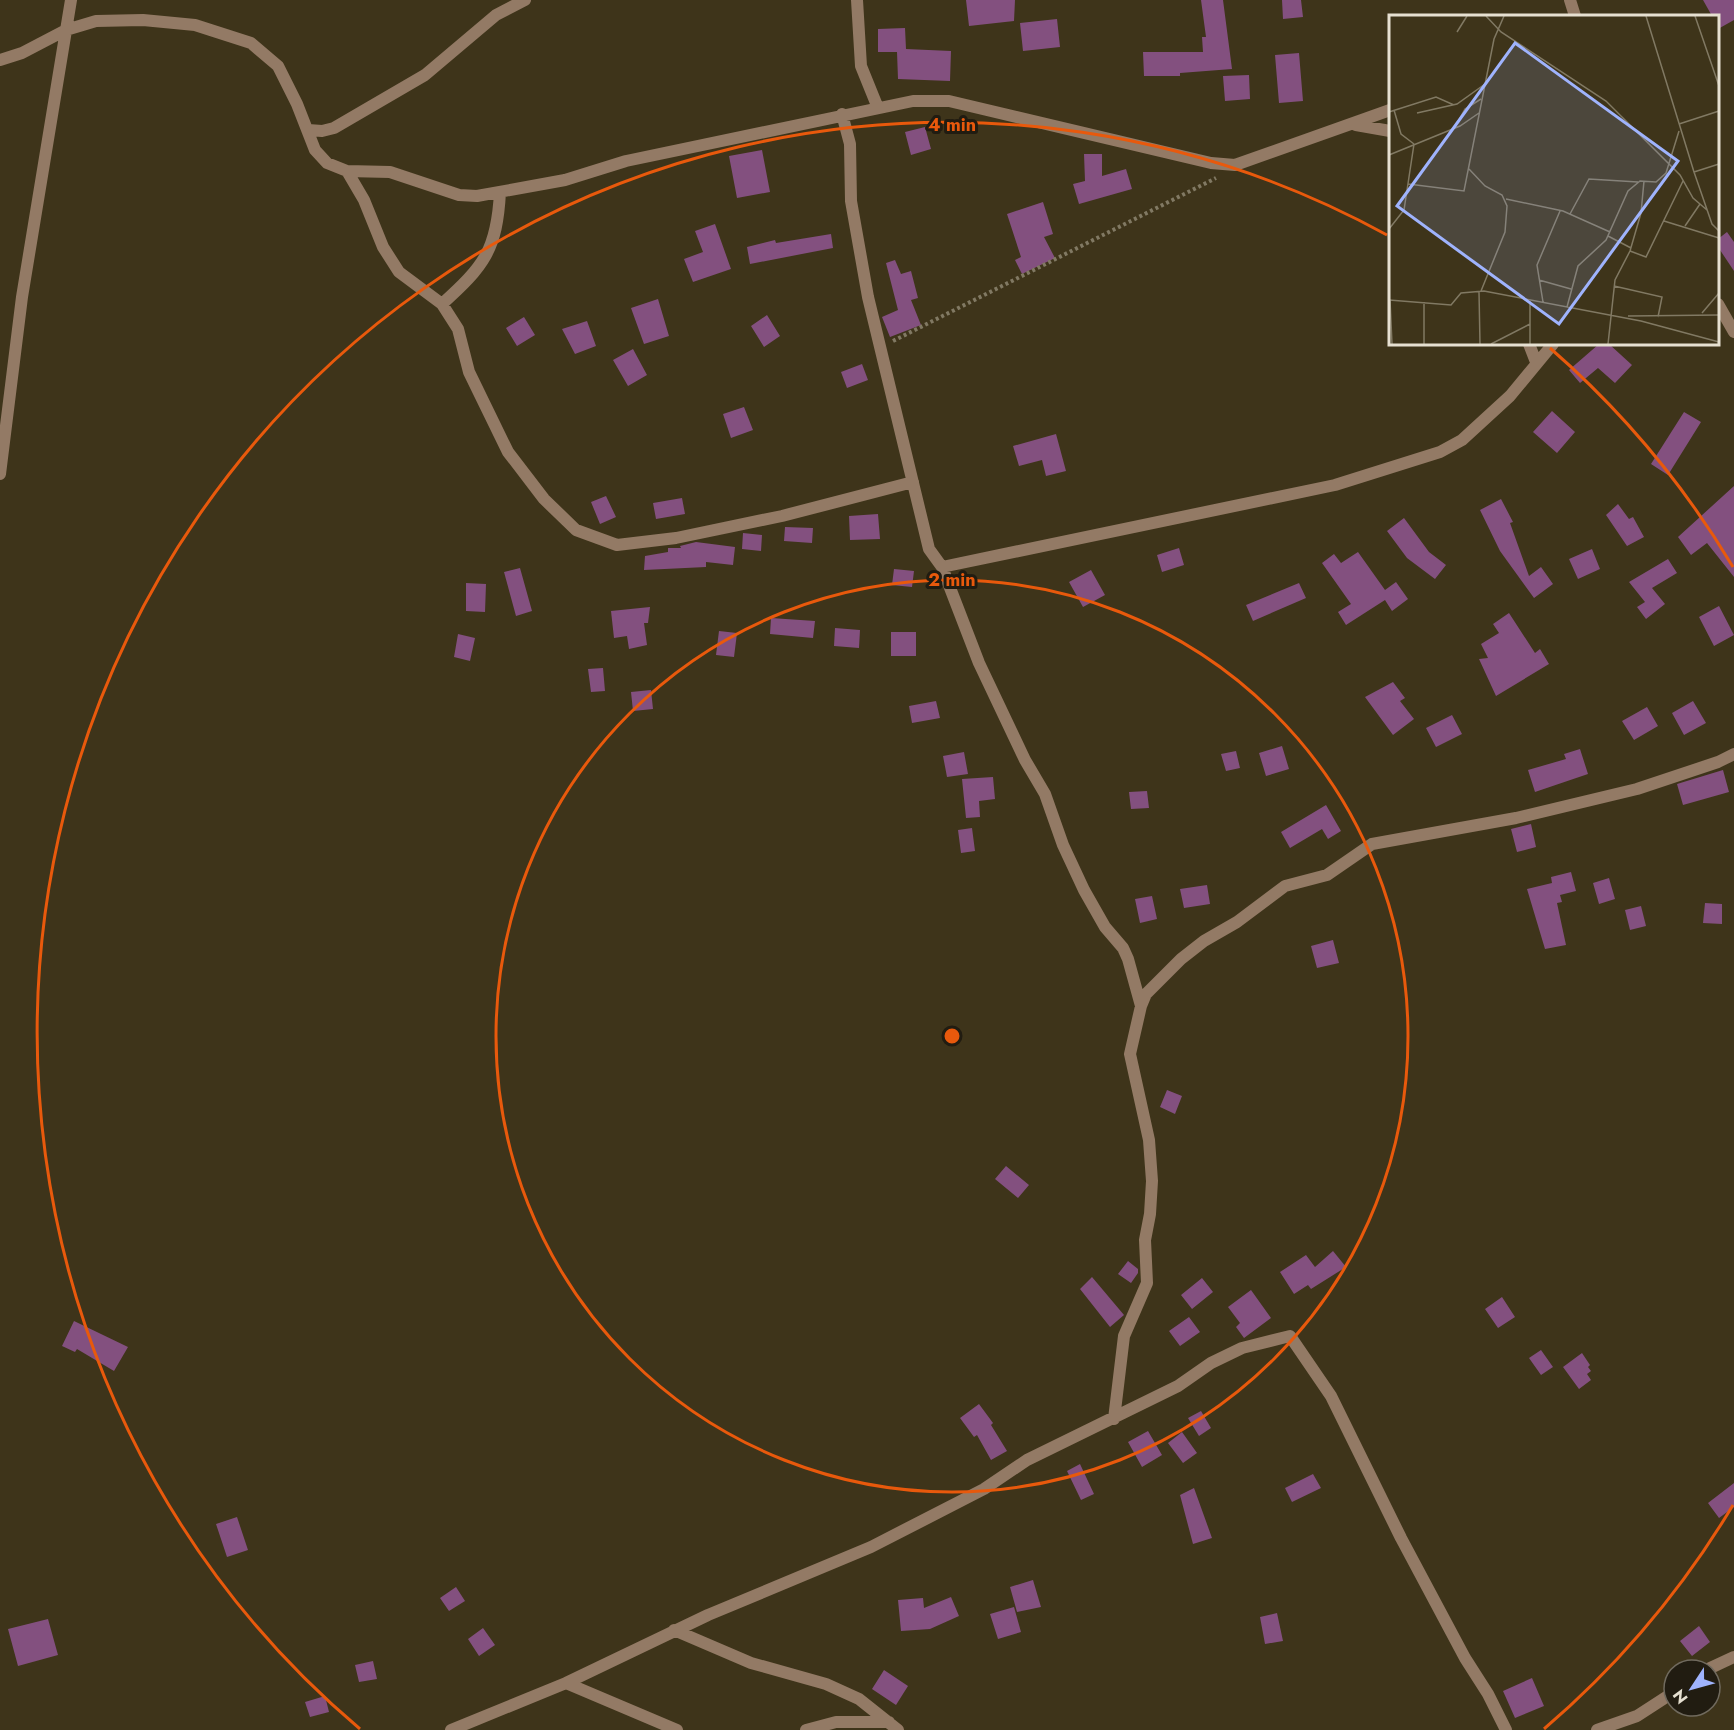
<svg xmlns="http://www.w3.org/2000/svg" width="1734" height="1730" font-family="Jost,sans-serif">
<rect width="100%" height="100%" fill="#3e341a"/>
<path fill="#83507f" d="M966 0H1015L1014 21 969 26Z
M1201 0H1223L1232 69 1180 73V76H1144L1143 52H1203L1202 37H1206Z
M1282 0H1301L1303 17 1283 19Z
M1703 0H1734V20L1718 29V16H1712Z
M1057 19 1060 47 1023 51 1020 23Z
M905 28 906 49 951 51 950 81 898 79 897 52H878V29Z
M1299 53 1303 101 1279 103 1275 55Z
M1249 75 1250 99 1225 101 1223 76Z
M925 127 931 149 911 155 905 132Z
M762 150 770 192 737 198 729 156Z
M1084 154H1102V176L1126 169 1132 189 1079 204 1073 184 1085 181Z
M1043 202 1053 234 1044 237 1055 258 1022 274 1015 260 1021 257 1007 214Z
M715 224 731 269 693 282 684 259 703 252 695 231Z
M1727 232 1734 242V271L1718 247V239Z
M831 234 833 248 750 264 747 247 775 240 776 243Z
M895 260 901 274 911 271 918 298 911 300 921 325 890 337 882 317 898 310 886 263Z
M658 299 669 336 644 344 631 308Z
M767 315 780 336 764 347 751 326Z
M524 317 535 335 517 346 506 328Z
M587 321 596 346 575 354 562 329Z
M1599 344H1609L1632 365 1615 383 1598 368 1580 383 1569 370Z
M633 349 647 375 628 386 613 360Z
M862 364 868 380 847 388 841 372Z
M744 407 753 430 731 438 723 414Z
M1552 411 1575 432 1557 453 1533 432Z
M1684 412 1701 422 1668 475 1651 464Z
M1056 434 1066 471 1046 476 1042 460 1019 466 1013 446Z
M1734 486V577L1707 543 1691 555 1678 537Z
M606 496 616 517 600 524 591 502Z
M682 498 685 514 656 519 653 503Z
M1501 499 1513 522 1510 523 1529 576 1541 567 1553 584 1534 598 1500 551 1480 510Z
M1618 504 1629 519 1633 517 1644 537 1627 546 1606 515Z
M878 514 880 539 850 540 849 516Z
M1404 518 1429 552 1446 565 1435 579 1407 558 1387 531Z
M785 527 813 528 812 543 784 541Z
M743 533 762 535 761 551 742 549Z
M696 542 735 547 733 565 706 562V567L644 570 645 556 668 552V548H681L680 546Z
M1179 548 1184 565 1162 572 1157 555Z
M1592 549 1600 569 1578 579 1569 559Z
M1358 552 1385 590 1396 582 1408 599 1392 611 1385 600 1346 625 1338 612 1351 604 1322 563 1334 554 1341 563Z
M1668 559 1677 573 1652 588 1665 604 1646 619 1637 607 1645 602 1629 582Z
M520 568 532 611 516 616 504 572Z
M894 569 914 571 912 587 892 585Z
M1091 570 1105 595 1083 607 1069 582Z
M466 583 486 584 485 612 466 611Z
M1299 583 1306 598 1253 621 1246 605Z
M1719 606 1734 635 1714 646 1699 617Z
M650 607 648 623H644L647 645 629 649 627 636 614 638 611 611Z
M1509 613 1535 653 1540 649 1549 664 1496 696 1479 659 1488 658 1481 644 1499 633 1493 624Z
M771 618 815 621 813 638 770 634Z
M835 628 860 630 859 648 834 646Z
M719 631 737 633 734 657 716 655Z
M891 632H916V656H891Z
M458 634 475 638 470 661 454 657Z
M603 668 605 691 591 692 588 669Z
M1393 682 1405 698 1400 701 1414 719 1393 735 1365 697Z
M651 690 653 709 633 711 631 692Z
M936 701 940 718 912 723 909 706Z
M1693 701 1706 723 1684 735 1672 713Z
M1647 707 1658 726 1634 740 1622 721Z
M1452 715 1462 734 1436 747 1426 728Z
M1282 746 1289 769 1266 776 1259 753Z
M1580 749 1588 774 1535 792 1528 770 1566 759 1564 754Z
M1236 751 1240 768 1226 771 1221 754Z
M964 752 968 774 947 777 943 756Z
M1723 770 1729 792 1683 805 1677 784Z
M993 777 995 799 979 801 980 817 966 818 962 779Z
M1147 791 1149 808 1131 809 1129 792Z
M1326 805 1341 831 1328 839 1322 829 1290 848 1281 832Z
M1531 824 1536 847 1517 852 1511 829Z
M972 828 975 851 961 853 958 830Z
M1571 872 1576 891 1560 895 1562 902 1557 903 1566 945 1545 949 1527 889 1552 883 1551 877Z
M1609 878 1615 899 1599 904 1593 883Z
M1207 885 1210 904 1184 908 1180 889Z
M1152 896 1157 919 1140 923 1135 899Z
M1705 903 1722 904V924L1703 923Z
M1641 906 1646 926 1630 930 1625 910Z
M1333 940 1339 963 1317 968 1311 946Z
M1167 1090 1182 1096 1175 1114 1160 1107Z
M1006 1166 1029 1185 1018 1198 995 1179Z
M1333 1251 1346 1267 1311 1289 1308 1285 1294 1294 1280 1272 1306 1255 1315 1267Z
M1128 1261 1138 1269V1273L1131 1283 1118 1274Z
M1092 1277 1124 1315 1110 1327 1080 1289Z
M1202 1278 1213 1292 1192 1309 1181 1295Z
M1251 1290 1271 1318 1244 1338 1236 1327 1240 1323 1228 1307Z
M1502 1297 1515 1317 1498 1328 1485 1309Z
M1189 1317 1200 1332 1180 1346 1169 1331Z
M74 1321 128 1347 114 1371 77 1349 75 1352 62 1346Z
M1541 1350 1553 1367 1541 1375 1529 1358Z
M1582 1353 1590 1365 1588 1367 1591 1371 1587 1374 1591 1380 1579 1389 1563 1367Z
M979 1404 993 1423 991 1425 1007 1451 991 1460 977 1435 974 1437 960 1418Z
M1201 1411 1211 1428 1199 1436 1188 1418Z
M1148 1431 1162 1455 1142 1467 1128 1442Z
M1182 1432 1197 1453 1183 1463 1168 1443Z
M1080 1464 1094 1494 1081 1500 1067 1471Z
M1313 1474 1321 1488 1292 1502 1285 1488Z
M1734 1483V1507L1719 1518 1708 1503Z
M1194 1488 1212 1538 1193 1544 1180 1495Z
M237 1517 248 1550 227 1557 216 1524Z
M1033 1580 1041 1607 1017 1612 1010 1587Z
M456 1587 465 1601 449 1611 440 1598Z
M951 1597 959 1616 930 1629 901 1631 898 1600 923 1598 924 1608Z
M1014 1607 1021 1632 998 1639 990 1614Z
M1277 1613 1283 1641 1265 1644 1260 1617Z
M48 1619 58 1655 18 1666 8 1629Z
M1699 1626 1710 1642 1692 1656 1680 1641Z
M483 1628 495 1645 479 1656 468 1639Z
M373 1661 377 1679 359 1682 355 1665Z
M884 1670 908 1686 896 1705 872 1689Z
M1532 1678 1544 1706 1515 1718 1503 1691Z
M325 1696 329 1712 310 1717 305 1702Z"/>
<g fill="none" stroke-linecap="round" stroke-linejoin="round">
<path stroke="#817963" stroke-width="4" stroke-dasharray="3 3" stroke-linecap="butt" d="M893 341 1216 178"/>
<path stroke="#937a65" stroke-width="12" d="M857 0 861 66 878 108
M1570 0 1575 16
M0 60 22 53 66 30 96 21 143 20 195 25 251 43 278 66 297 104 315 150 327 163 347 171 390 172 459 195 477 196 565 180 626 161 913 101H949L1211 163 1235 165 1390 110
M842 114 850 144 851 201 868 297 929 549 942 567 979 663 1025 760 1045 794 1063 845 1084 890 1105 927 1123 948 1128 959 1141 1006
M1356 125 1390 131
M308 130 322 131 334 128 425 75 496 15 525 0
M347 171 364 200 383 247 399 272 442 304 458 329 469 372 508 452 544 499 576 530 617 545 676 538 782 516 913 482
M442 304C484 266 497 250 500 192
M1718 304 1734 332
M1529 344 1536 362
M0 474 22 297 71 0
M942 567 1335 485 1440 452 1462 440 1510 396 1553 344
M1114 1419 1124 1336 1147 1283 1145 1240 1150 1214 1152 1181 1149 1140 1130 1054 1141 1006 1146 994 1181 959 1204 941 1237 922 1285 886 1327 875 1372 844 1516 818 1637 789 1718 762 1734 754
M674 1630 751 1663 826 1684 859 1699 898 1730
M1706 1670 1734 1657
M566 1683 677 1730
M451 1730 566 1683 708 1615 871 1547 984 1489 1027 1460 1178 1386 1211 1363 1242 1348 1290 1336 1331 1396 1401 1538 1465 1658 1488 1694 1506 1730
M806 1730 836 1722H889
M1597 1730 1637 1716 1674 1692"/>
</g>
<g fill="none" stroke="#e8590c" stroke-width="3">
<circle cx="952" cy="1036" r="456"/>
<path d="M1733 1505A911 911 0 0 1 1544 1729M360 1729A911 911 0 0 1 1387 235M1550 348A911 911 0 0 1 1733 567"/>
</g>
<g transform="translate(1389 15)">
<rect width="330" height="330" fill="#3e341a"/>
<path fill="none" stroke="#817963" stroke-width="1.5" d="M97 1 112 17 217 86 291 160 304 183 318 195M257 1 305 157 323 209 330 216M306 1 330 71M68 17 78 1M5 95 12 119 25 129M0 97 47 82 65 90M28 98 68 89 96 69M290 109 330 96M66 112 76 94 92 84M0 140 71 111 90 98M80 154 96 171 113 180 118 191 116 217 92 276M305 157 330 149M19 169 75 176 105 24 115 1M117 184 174 196 221 217M181 199 200 164 249 167M275 206 330 223M296 211 311 189M0 214 15 195 25 129M219 221 242 233M241 236 257 242 294 166M150 265 182 274M225 271 273 282 269 302M90 277 91 329M0 285 62 290 72 278 95 276 252 306 330 327M1 285 3 329M154 287 148 250 171 196M178 292 189 251 217 225 239 176 251 166 267 167 277 158 290 116M313 298 330 278M239 301 330 300M35 329V287M102 329 141 309M141 329V286M219 329 226 265 241 236 252 198 255 166"/>
<path fill="#9fb3fd" fill-opacity="0.15" stroke="#9fb3fd" stroke-width="3" d="M126 28 289 146 170 309 8 191Z"/>
<rect width="330" height="330" fill="none" stroke="#e6e0d1" stroke-width="3"/>
</g>
<circle cx="952" cy="1036" r="9" fill="#e8590c" stroke="#211c11" stroke-width="3"/>
<g font-size="18" text-anchor="middle" font-weight="bold" fill="#e8590c" stroke="#211c11" stroke-width="6" stroke-linejoin="round" paint-order="stroke">
<text x="952" y="131">4 min</text>
<text x="952" y="586">2 min</text>
</g>
<g transform="translate(1692 1688) rotate(234)"><circle r="28" fill="#211c11" stroke="#706a5e" stroke-width="1.5"/>
<path d="M0-4.5L10 22L0 15L-10 22Z" fill="#9fb3fd"/>
<text y="-9" font-size="16" font-weight="bold" text-anchor="middle" fill="#e6e0d1">N</text>
</g>
</svg>
